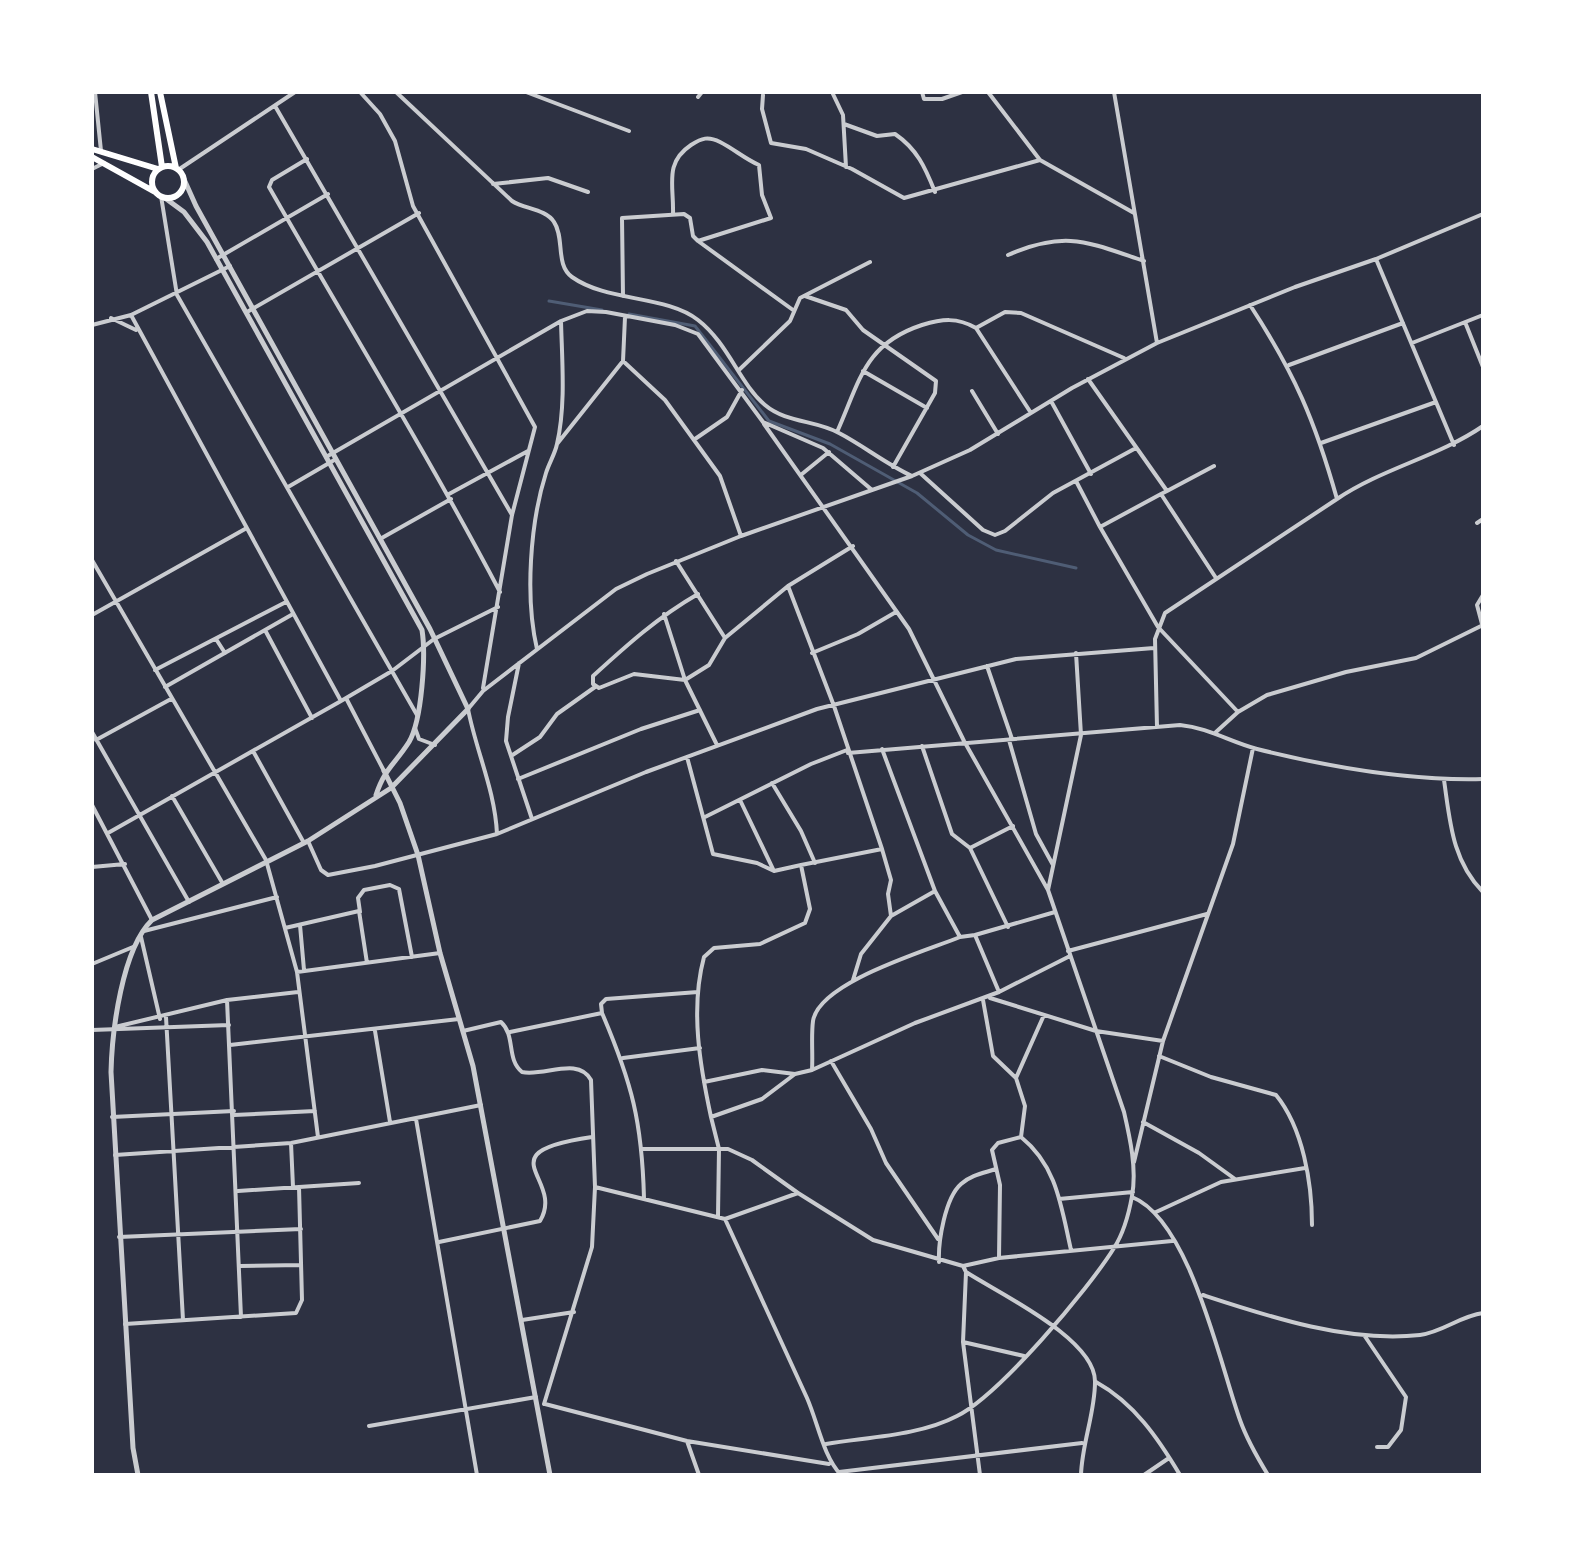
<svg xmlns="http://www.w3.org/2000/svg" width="1575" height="1567" font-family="Signika,sans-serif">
<rect width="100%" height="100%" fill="#2d3142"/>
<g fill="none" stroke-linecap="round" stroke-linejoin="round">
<path stroke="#4f5d75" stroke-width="3" d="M549 301 602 310
M629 314 695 326 769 421 830 444 917 493 968 535 996 550 1076 568"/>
<path stroke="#caccd0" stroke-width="4" d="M95 92 101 151
M360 92 380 114 395 141 413 206 535 427 512 515 483 688
M396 92 512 201C524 209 546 209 554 222 565 238 555 265 572 277 607 302 666 295 698 320 728 343 740 384 765 405 786 423 816 420 839 433 864 446 886 464 912 476
M526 92 629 131
M743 92H771
M832 92 843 115 846 167
M922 92 924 99H942L962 92
M988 92 1040 160 1134 213
M1114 92 1157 343
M763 95 762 109 771 143 806 149 852 169 904 198 1040 160
M698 97 702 92
M275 106 512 515
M844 124 877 136 895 134C917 149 925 167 935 192
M307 159 272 180 269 187C346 322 428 455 500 592
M92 169 104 163
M178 170 295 92
M493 184 548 178 588 192
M161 196 177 295 417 715
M673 214C674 185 664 163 691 145 702 138 708 136 720 142 734 149 745 159 759 165L762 195 771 218 698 241
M1008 255C1066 230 1087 242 1144 261
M216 259 328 194
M1376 259 1454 445
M92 264V265
M623 296 622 218 684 214 690 218 693 236 698 241 793 310
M805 296 846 310 863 330 936 381 935 393 893 467
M247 312 419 213
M131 315 341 701
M111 318 136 330
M1465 322 1483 367
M92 325 131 315 230 266
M976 328 1031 413
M1412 343 1483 315
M623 361 625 317
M1289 365 1403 323
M740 369 790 321 800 298 870 262
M863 371 927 408
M1088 379 1167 491 1161 494 1216 578
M972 391 998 434
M1051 401 1091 474
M764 424 909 629 964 741 1048 890
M837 432C860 381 864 344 922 325 942 319 957 317 976 328L1005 312 1021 313 1124 358
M695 439 727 417 742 390
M1321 443 1436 402
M557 444 623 361 665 400 720 476 741 536
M326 457 561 321
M920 473 983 530 995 535 1005 531 1053 493 1136 448
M802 474 829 452
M1076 481 1100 527
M288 487 336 459
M1167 491 1214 466
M449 494 528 451
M1161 494 1100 527 1158 627 1238 712
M1337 499C1383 468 1438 457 1483 426
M1477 523 1483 519
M380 539 451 499
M92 560 266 860 297 972 318 1137
M676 561 725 638 788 586 853 546
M788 586 834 706 882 849
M698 594C658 617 627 645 593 676V684L599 688 634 674 685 680 709 665 725 638
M664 614 685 680 717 745
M92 615 245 529
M1482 624 1477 605 1483 595
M265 630 312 718
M216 639 225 653
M537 649C525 598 530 523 546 473 549 463 555 454 557 444 566 405 562 361 561 321L587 311 606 312 675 325 698 334 763 422 823 448 872 490
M812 653 858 634 896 612
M519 663 508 717 506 741 532 819
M987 666 1012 739
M155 670 286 602
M165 687 293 614
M346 698 384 771
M1157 727 1155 639 1165 613 1337 499C1315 421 1295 374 1250 305
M415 728 419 739 435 745
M92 732 189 902
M1216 732 1238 712 1267 695 1346 672 1416 658 1483 625
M96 740 171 699
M1009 740 1036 834 1053 865
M922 746 952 834 970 848 1008 927
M882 749 935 891
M253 751 304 843
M848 753 1180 725C1209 728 1230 742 1257 749 1329 767 1409 781 1483 779
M511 756 540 737 557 714 595 687
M687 757 713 854 757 863 774 871 801 865
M518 779 641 729 700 710
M1444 780C1450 821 1452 861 1483 892
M772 783 801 831 815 863
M172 796 223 884
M740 800 773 869
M92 805 152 920
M705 817 811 764 847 750
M108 833 341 701 392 671 434 639 498 607
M497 834C495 790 476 751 468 709L483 691 616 589 647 574 741 536 912 476 970 450 1072 388 1157 343 1295 287 1376 259 1483 214
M308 841 321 870 328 875 375 866 497 834 646 772 817 709 1016 659 1154 648
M970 848 1013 826
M92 867 125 864
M360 912 358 898 364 890 390 885 399 889 412 957
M300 925 304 970
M285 928 359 911 367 963
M144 931 277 897
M975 935 1055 912
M141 937 160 1019
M1068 951 1207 914
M92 964 133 947
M297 972 440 953
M853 980 861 954 891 916
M990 998 1096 1031 1163 1041
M227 1000 241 1317
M983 1000 993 1056 1016 1078
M602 1013C632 1083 642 1122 644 1198
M166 1017 183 1320
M115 1027 227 1000 298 992
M92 1030 229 1025
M375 1031 390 1122
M463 1031 501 1022C516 1036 506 1059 522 1072 544 1077 578 1056 591 1080L595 1187 592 1247 544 1404
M510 1032 602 1013 601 1004 606 999 698 992
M230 1045 459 1019
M1159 1056 1211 1077 1276 1095C1303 1128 1312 1183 1312 1225
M623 1058 700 1048
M831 1061 871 1129 886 1163 938 1239
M812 1070C813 1055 811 1036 813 1021 819 982 926 951 960 937
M704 1082 762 1070 795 1074
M234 1115 315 1111
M112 1117 234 1111
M711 1117C700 1066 690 1009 704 957L714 948 760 944 805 923 810 909 801 865 882 849 891 880 888 894 891 916 935 891 960 937 975 935 999 992 1070 956
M416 1119 477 1475
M1143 1122 1199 1153 1235 1179
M1021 1137C1057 1166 1061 1206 1071 1250
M291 1143 293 1187
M643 1149H728L752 1160 798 1193
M115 1155 291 1143 481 1105
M1134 1162 1163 1041 1233 844 1253 748
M595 1187 725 1219C752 1279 780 1338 807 1398 818 1423 823 1456 841 1475
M238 1191 359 1183
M1132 1197C1190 1220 1220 1365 1240 1420 1247 1440 1257 1457 1268 1475
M1059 1199 1133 1192
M1156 1212 1221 1182 1305 1168
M718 1216 719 1149 711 1117 762 1099 795 1074 812 1070 915 1023 999 992
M725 1219 798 1193 873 1240 963 1266 999 1258 1172 1241
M119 1237 301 1229
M439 1242 540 1221C566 1178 482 1153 592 1137
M999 1258 1000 1185 992 1150 998 1143 1021 1137 1025 1106 1016 1078 1044 1015
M939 1262C938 1242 945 1198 961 1184 971 1175 984 1173 996 1169
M240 1266 301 1265
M963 1266 966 1272 963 1342 980 1475
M966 1272C1000 1294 1096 1339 1095 1382 1095 1413 1082 1443 1081 1475
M1203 1295C1270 1317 1348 1343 1420 1335 1443 1332 1460 1316 1483 1313
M522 1320 574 1312
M125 1324 296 1313 302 1300 299 1187
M1364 1335 1406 1397 1401 1430 1388 1447H1377
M963 1342 1024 1356
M1096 1382C1134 1403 1158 1438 1180 1475
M545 1404 687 1441 829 1464
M369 1426 536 1397
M687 1441 699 1475
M826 1444C867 1437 919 1436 957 1416 999 1395 1088 1290 1114 1248 1123 1234 1129 1213 1132 1196 1137 1169 1130 1138 1124 1112L1048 890 1081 735 1076 653
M839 1472 1082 1443
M1144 1475 1169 1458"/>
<path stroke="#caccd0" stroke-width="5" d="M165 198 184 212 207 242 422 630C426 655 422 720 409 742 395 764 385 768 376 795
M384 771 400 803 418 855 440 953 473 1066 550 1475
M138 1475 133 1448 111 1072C112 1031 122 949 152 920L308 841 391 788 468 709 430 629 196 206 183 177"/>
<path stroke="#fff" stroke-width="6" d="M151 92 162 167
M160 92 176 168
M92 149 158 169
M92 157 155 192
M152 182a16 16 0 1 1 32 0a16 16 0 1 1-32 0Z"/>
</g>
<rect width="1575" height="1567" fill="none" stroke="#ffffff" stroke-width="188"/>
</svg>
